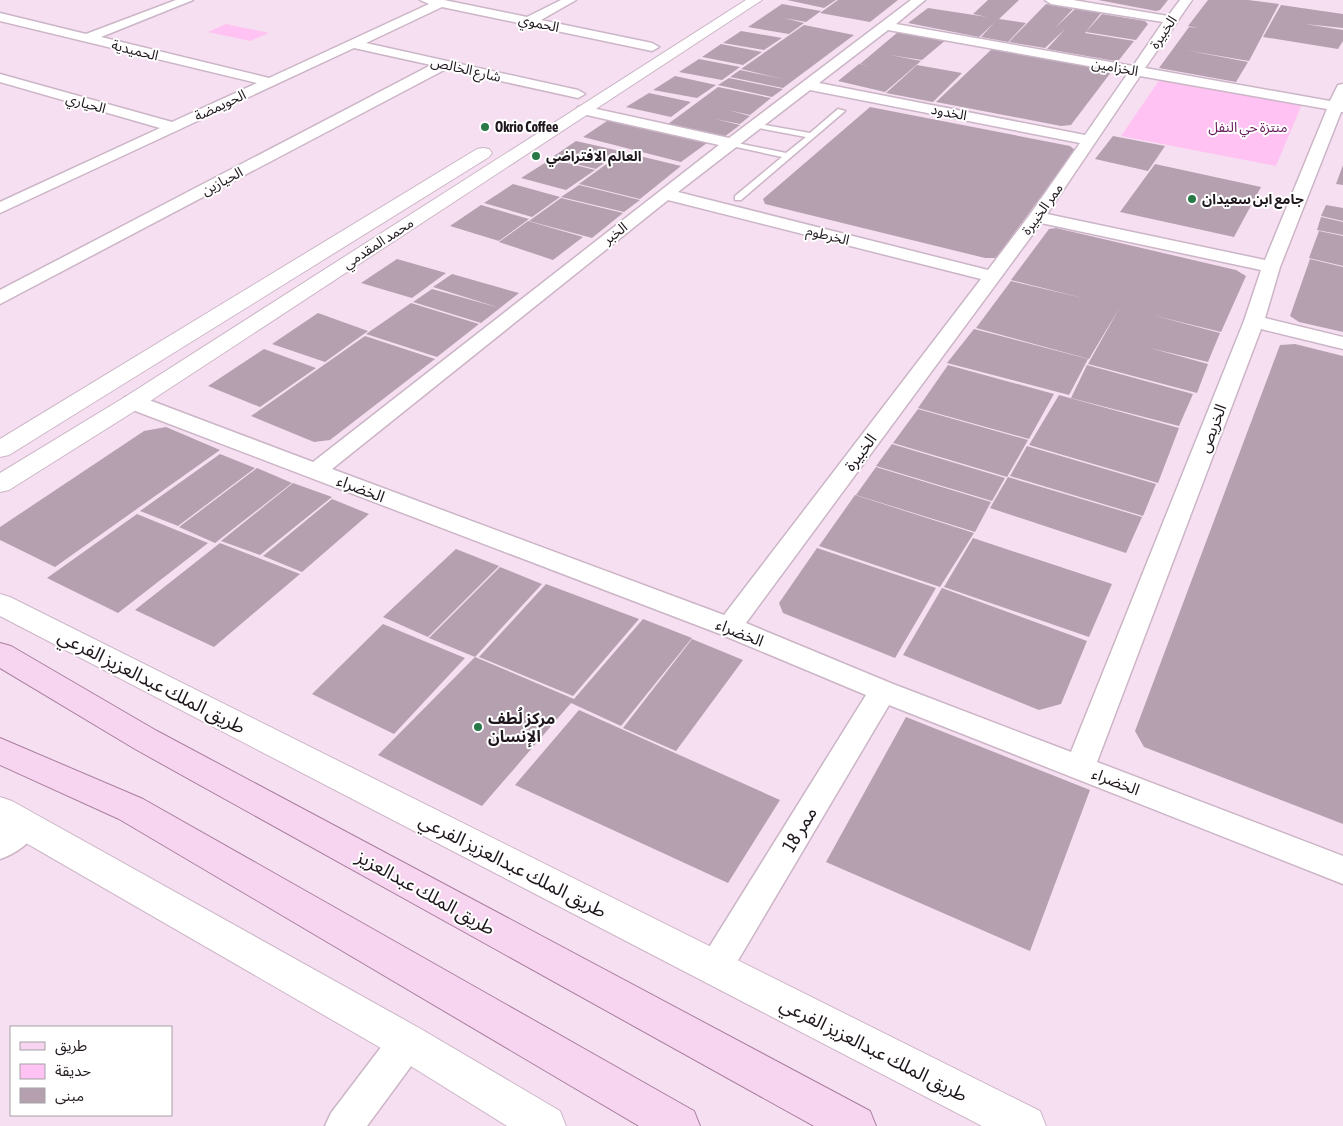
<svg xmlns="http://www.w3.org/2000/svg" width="1343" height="1126" font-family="'Asap Condensed','Noto Sans Arabic',sans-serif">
<rect width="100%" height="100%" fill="#f6dff1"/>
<path fill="#ffc2f2" d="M226 24 269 33 250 41 208 32Z
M1160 79 1302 104 1276 166 1121 136Z"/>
<path fill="#b5a0b0" d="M787 0H836L824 8Z
M838 0H898L870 22 820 13Z
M988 0H1019L999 19 1026 23 1008 42 981 37 994 23 979 37 908 23 928 8 987 17 973 14Z
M1098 0H1168L1160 10 1156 11Z
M1208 0H1248L1279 4 1249 61 1185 50 1248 62 1236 82 1159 68 1189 27 1198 28 1188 26Z
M782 4 821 11 806 22 784 18 804 23 789 34 748 27Z
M1046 4 1073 9 1055 28 1075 9 1101 13 1085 33 1134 41 1119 60 1115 61 1047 49 1065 29 1045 48 1009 42Z
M1281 5 1343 14V28L1305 24 1343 30V41L1338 49 1263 37Z
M1102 14 1145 21 1148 24 1136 40 1086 32Z
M804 25 854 35 783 88 730 77 740 70 783 79 741 69Z
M741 31 782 38 764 50 723 43Z
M898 32 947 39 922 60 890 55 921 61 885 92 838 81 859 64 873 67 860 64Z
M721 44 762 52 743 65 702 57Z
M993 48 1108 67 1112 71 1071 125 1061 126 936 102Z
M699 59 740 67 722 80 679 72Z
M917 65 962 73 933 102 886 93Z
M675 76 716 85 697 98 653 90Z
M729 78 783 89 772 97 718 85Z
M718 87 771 98 750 115 728 110 750 116 740 124 715 119 740 125 724 137 668 124Z
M649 93 691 102 671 117 626 107Z
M870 107 1070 146 1075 150 996 258H985L765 204 763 199Z
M610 119 707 143 681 162 583 137Z
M1113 136 1165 146 1148 171 1095 159Z
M576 141 620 151 596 169 551 158Z
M623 152 681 166 640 199 579 184Z
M551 159 595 170 566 190 521 178Z
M1155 164 1261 187 1234 237 1120 212Z
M1343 165V185L1336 184Z
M513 184 560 197 532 217 484 203Z
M579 185 640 200 624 212 561 197Z
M561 198 623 213 592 238 529 221Z
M481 205 529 219 499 241 450 226Z
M1326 205 1343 208V221L1321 216Z
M1321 217 1343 222V235L1317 230Z
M528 221 583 237 553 260 499 242Z
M1056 228 1236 270 1246 276 1221 332 1152 315 1220 333 1208 362 1150 348 1208 364 1197 393 1088 364 1120 307 1089 359 976 328 1011 281 1087 299 1011 280 1049 229Z
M1319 231 1343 236V266L1309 258Z
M397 259 446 273 412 298 361 283Z
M1310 259 1343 267V332L1299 322 1290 316Z
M452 274 519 293 500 308 433 287Z
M432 289 500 308 481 323 413 302Z
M411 303 479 324 437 357 366 334Z
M318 313 368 331 325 362 272 344Z
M974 329 1088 359 1069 395 947 363Z
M365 336 435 359 330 440 314 442 251 416Z
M1295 344 1343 356V824L1144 747 1135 731 1280 345Z
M264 349 316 368 260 407 208 386Z
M948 365 1054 394 1029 439 918 408Z
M1087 365 1193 394 1179 426 1071 398Z
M1059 395 1179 428 1158 483 1029 445Z
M918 409 1028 440 1007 477 893 443Z
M166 427 220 450 55 567 0 540V527L144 431Z
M892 444 1005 478 992 501 876 466Z
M1027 446 1156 484 1143 516 1010 476Z
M220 454 255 468 178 526 140 511Z
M876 467 991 502 975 532 856 495Z
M257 468 292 483 215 543 179 527Z
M1008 477 1142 517 1126 553 990 508Z
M293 483 332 497 260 555 221 541Z
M855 495 974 533 940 587 819 546Z
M332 499 369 514 302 572 263 556Z
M137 514 208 543 118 613 47 578Z
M973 538 1112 584 1089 637 944 587Z
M220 543 300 574 214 647 135 610Z
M817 548 936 588 895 658 783 613 779 603Z
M456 549 499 566 428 637 383 617Z
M500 567 542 584 475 657 429 638Z
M546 584 639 619 573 696 479 657Z
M942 588 1087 641 1061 704 1039 710 903 655Z
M643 619 692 638 621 726 571 703 482 806 378 755 475 657 574 699Z
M383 624 465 658 394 734 312 694Z
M692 639 743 660 676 751 623 728Z
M579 710 780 800 728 883 515 785Z
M906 717 1090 790 1030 951 826 862Z"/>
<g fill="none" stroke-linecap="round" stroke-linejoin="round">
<defs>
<path id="service" d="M838 109 845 111 741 200H735V196L782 157 727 145V141L786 153 806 137 753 127V123L810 133Z"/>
<path id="minor" d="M176 0H193L101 37 269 78 429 4 420 0H444L527 17 561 0H576L541 20 652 43 659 47 652 51 442 7 366 43 578 90 585 94 578 98 446 69 0 304V290L431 65 354 48 0 213V202L160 128 0 82V74L172 122 257 83 0 21V13L86 34Z
M911 0H925L896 24 1133 66 1163 22 1051 4 1045 0H1073L1168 16 1180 0H1192L1145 68 1330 101 1338 85 1343 84V112H1341L1280 267 1265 318 1343 337V349L1261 329 1097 762 1343 856V884L889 705 727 979 715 984 703 979 698 968 703 957 866 695 720 634 125 407 122 402 125 397 133 396 141 397 313 462 719 145 578 113 576 110 578 107 583 106 729 138ZM888 30 1128 73 1085 135 819 83ZM1140 76 1327 109 1265 260 1047 214ZM810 90 1080 143 1031 213 988 270 678 192ZM668 200 981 279 724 615 332 469ZM1041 223 1261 270 1244 321 1071 752 893 684 746 623Z
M25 813 36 817 41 826C33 841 16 854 0 859V828L14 817Z
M407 1025 420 1030 425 1042 420 1054 367 1126H325L331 1113 394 1030Z"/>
<path id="tertiary" d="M746 0H762L141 407 9 490 0 492V473L125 397Z
M483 148 489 149 492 153 489 157 9 455 0 457V439L477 149Z
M0 594 10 597 1040 1111 1046 1126H982L0 616Z
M0 797 12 801 421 1029 560 1111 566 1126H507L393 1055 0 828Z"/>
<path id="primary" d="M0 643 11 646 157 731 870 1111 876 1126H814L135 749 0 668Z
M0 738 143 799 694 1111 700 1126H639L119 819 0 765Z"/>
</defs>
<use href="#service" stroke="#cbb5c6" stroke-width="3"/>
<use href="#minor" stroke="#cbb5c6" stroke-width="3"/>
<use href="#tertiary" stroke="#cbb5c6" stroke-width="2"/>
<use href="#primary" stroke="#a87f9f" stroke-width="2"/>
<use href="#service" fill="#fff" fill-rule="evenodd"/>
<use href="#minor" fill="#fff" fill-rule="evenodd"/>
<use href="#tertiary" fill="#fff" fill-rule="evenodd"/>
<use href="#primary" fill="#f7d4ef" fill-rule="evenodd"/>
</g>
<g fill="#287848" stroke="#fff" stroke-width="2">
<circle cx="485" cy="127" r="5"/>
<circle cx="536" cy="156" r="5"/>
<circle cx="1192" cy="199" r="5"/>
<circle cx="478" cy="727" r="5"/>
</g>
<g text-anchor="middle" stroke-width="4" stroke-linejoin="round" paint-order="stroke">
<g font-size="14" fill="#1f171d" stroke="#fff">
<text transform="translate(539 23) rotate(12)" y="5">الحموي</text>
<text transform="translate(1163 32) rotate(-56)" y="5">الخبيرة</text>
<text transform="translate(135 50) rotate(14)" y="5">الحميدية</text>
<text transform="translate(1115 67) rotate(10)" y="5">الخزامين</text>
<text transform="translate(466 69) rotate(13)" y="5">شارع الخالص</text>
<text transform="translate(86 103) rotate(16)" y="5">الحياري</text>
<text transform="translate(220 105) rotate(-25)" y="5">الحويمضة</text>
<text transform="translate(949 112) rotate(11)" y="5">الخدود</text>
<text transform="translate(222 181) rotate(-28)" y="5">الحيازين</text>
<text transform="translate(1042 209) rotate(-54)" y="5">ممر الخبيرة</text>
<text transform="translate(615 233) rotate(-38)" y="5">الخبر</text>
<text transform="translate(828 235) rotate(14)" y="5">الخرطوم</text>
<text transform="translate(378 243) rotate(-33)" y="5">محمد المقدمي</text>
</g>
<g font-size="14" font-weight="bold" fill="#1f171d" stroke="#fff" text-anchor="start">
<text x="495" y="132">Okrio Coffee</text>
<text x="546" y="161">العالم الافتراضي</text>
<text x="1202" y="204">جامع ابن سعيدان</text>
</g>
<g font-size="14" fill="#661c5c" stroke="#fff">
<text x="1248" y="132">منتزة حي النفل</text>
</g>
<g font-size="16" fill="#1f171d" stroke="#fff">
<text transform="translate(1212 428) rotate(-69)" y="6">الخريص</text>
<text transform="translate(860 452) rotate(-53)" y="6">الخبيرة</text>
<text transform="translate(361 488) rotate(21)" y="6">الخضراء</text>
<text transform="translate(740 632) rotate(22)" y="6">الخضراء</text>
<text transform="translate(1116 781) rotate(21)" y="6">الخضراء</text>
</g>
<g font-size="16" font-weight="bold" fill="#1f171d" stroke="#fff" text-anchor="start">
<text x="488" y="724">مركز لُطف<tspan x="488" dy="18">الإنسان</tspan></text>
</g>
<g font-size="19" fill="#1f171d" stroke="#fff">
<text transform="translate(152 681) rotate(27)" y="7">طريق الملك عبدالعزيز الفرعي</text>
<text transform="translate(799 829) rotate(-59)" y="7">ممر 18</text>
<text transform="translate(513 865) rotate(27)" y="7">طريق الملك عبدالعزيز الفرعي</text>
<text transform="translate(426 892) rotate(29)" y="7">طريق الملك عبدالعزيز</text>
<text transform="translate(874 1049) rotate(27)" y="7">طريق الملك عبدالعزيز الفرعي</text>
</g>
</g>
<rect x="10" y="1026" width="162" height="90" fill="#ffffff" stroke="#a5a2a5"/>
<rect x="20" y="1042" width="25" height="8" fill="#f7d4ef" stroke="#a5a2a5"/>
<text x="55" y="1051" font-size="15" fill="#1f171d">طريق</text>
<rect x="20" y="1064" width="25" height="15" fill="#ffc2f2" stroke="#a5a2a5"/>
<text x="55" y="1076" font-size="15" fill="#1f171d">حديقة</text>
<rect x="20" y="1088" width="25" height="15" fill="#b5a0b0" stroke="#a5a2a5"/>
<text x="55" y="1101" font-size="15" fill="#1f171d">مبنى</text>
</svg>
